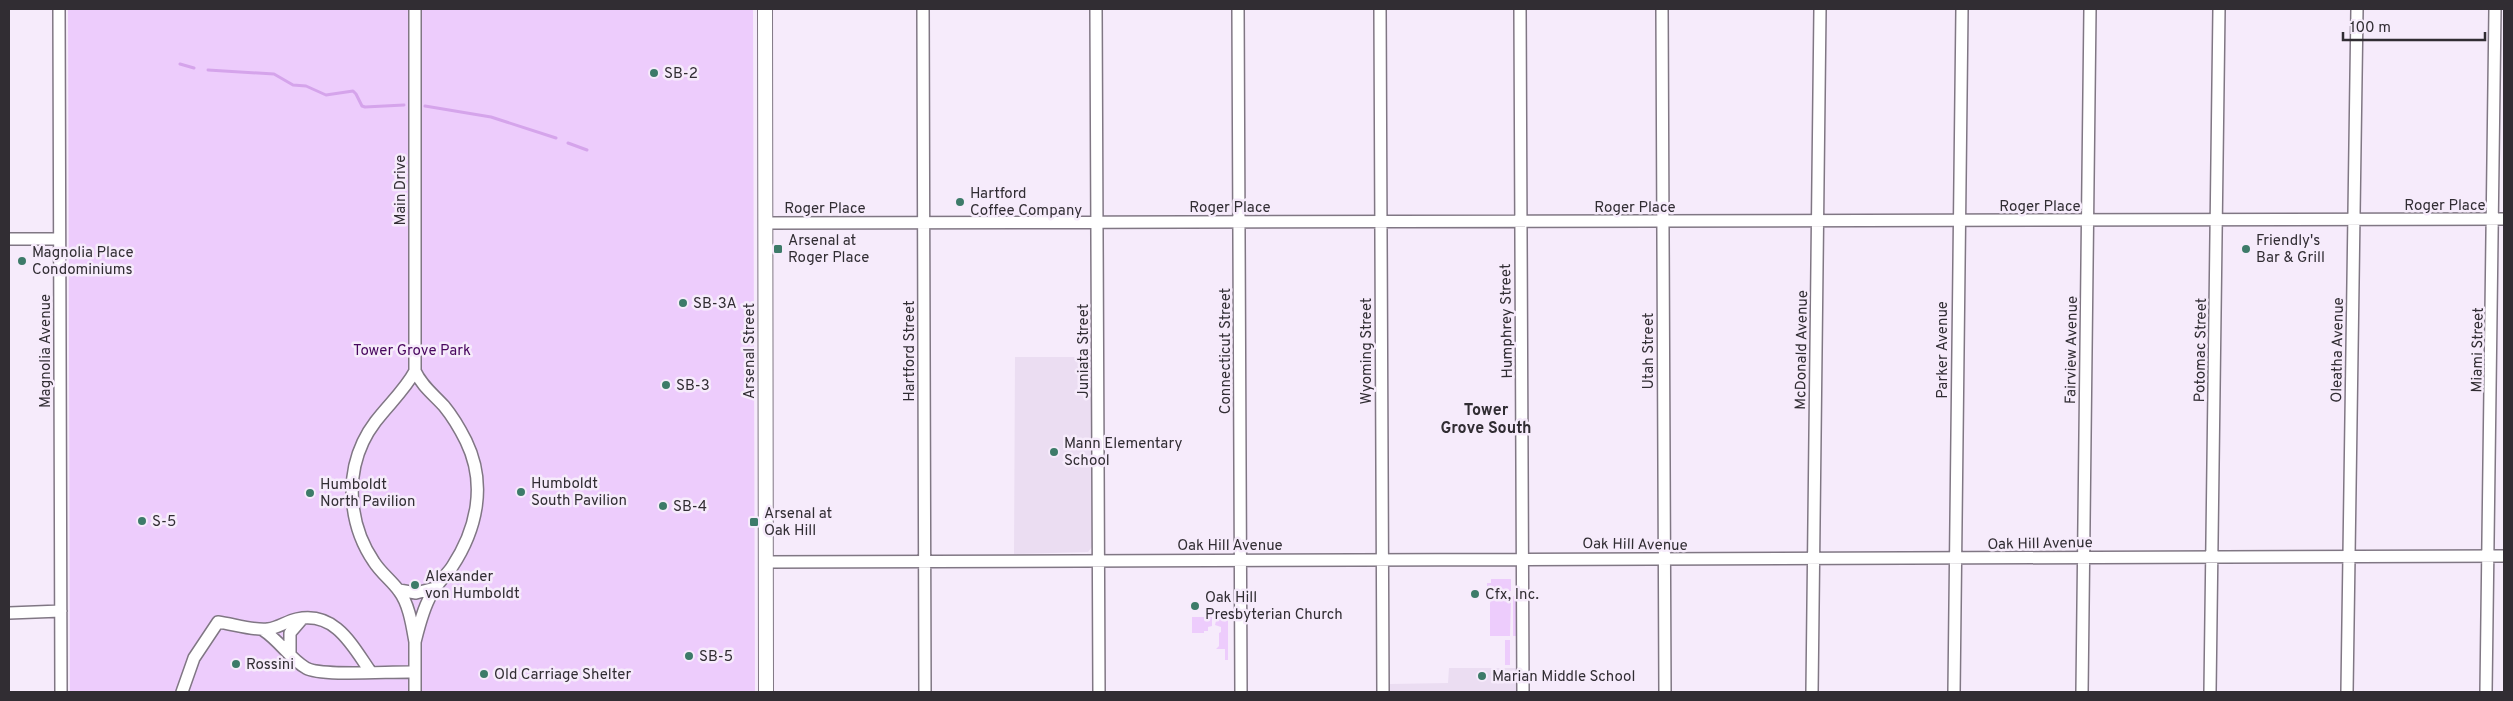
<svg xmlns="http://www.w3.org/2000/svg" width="2513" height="701" font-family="Overpass,sans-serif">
<rect width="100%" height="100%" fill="#f6ebfb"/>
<path fill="#ebddf2" d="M1015 357H1093L1092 547 1088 552 1014 554Z
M1449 668H1516V692H1390V684L1448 683Z"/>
<path fill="#edccfc" d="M68 9H753L755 692H70Z
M1491 579H1511V591L1497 592V589H1487V583H1491Z
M1497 596 1511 598 1510 636H1490V603L1492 598Z
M1513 596H1516V636H1513Z
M1192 617H1212V626L1208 627V631H1204V633H1192Z
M1217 617 1228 618V660H1225V649H1216L1219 646V633L1221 632V627L1215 625Z
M1505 640H1510V665H1505Z"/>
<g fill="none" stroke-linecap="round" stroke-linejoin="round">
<path stroke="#d5a4eb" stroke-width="3" d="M180 64 194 68
M208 70 274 74 293 85 306 86 326 95 353 91 356 94 362 106 365 107 404 105
M425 106 491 117 556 138
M568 143 587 150"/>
<defs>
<path id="minor" d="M59 9 61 692
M923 9 925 692
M1096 9 1099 692
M1238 9 1241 692
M1380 9 1383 692
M1520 9 1523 692
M1662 9 1665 692
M765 223 2504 219
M9 239H59
M415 371C422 386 433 394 444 406 453 417 460 429 466 441 487 484 477 529 452 567 445 577 436 584 431 595 423 609 419 626 415 642 412 625 409 604 399 591 392 581 381 573 374 562 350 527 345 480 363 442 376 414 401 397 415 371V9
M766 562 2504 556
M399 590 416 593 435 588
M9 613 61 611
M263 630C280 641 290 659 306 668 321 677 393 671 415 672
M415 642V692
M290 653V633L302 619
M182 692 194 658 218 622C233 624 255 631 268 629 278 628 287 621 297 619 335 611 352 645 370 671
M1812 692 1820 9
M1954 692 1962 9
M2082 692 2090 9
M2210 692 2219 9
M2347 692 2357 9
M2486 692 2495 9"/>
<path id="major" d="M765 9 766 692"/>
</defs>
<use href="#minor" stroke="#807784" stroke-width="14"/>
<use href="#major" stroke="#807784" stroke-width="16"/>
<use href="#minor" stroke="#fff" stroke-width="11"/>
<use href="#major" stroke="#fff" stroke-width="14"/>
</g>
<g fill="#3d7b69" stroke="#f6ebfb" stroke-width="2">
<circle cx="654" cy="73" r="5"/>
<circle cx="960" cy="202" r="5"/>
<rect x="773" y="244" width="10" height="10" rx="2.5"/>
<circle cx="2246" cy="249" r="5"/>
<circle cx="22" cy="261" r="5"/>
<circle cx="683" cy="303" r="5"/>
<circle cx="666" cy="385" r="5"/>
<circle cx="1054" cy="452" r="5"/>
<circle cx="521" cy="492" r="5"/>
<circle cx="310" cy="493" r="5"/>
<circle cx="663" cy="506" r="5"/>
<circle cx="142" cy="521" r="5"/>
<rect x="749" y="517" width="10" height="10" rx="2.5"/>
<circle cx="415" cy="585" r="5"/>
<circle cx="1475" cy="594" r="5"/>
<circle cx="1195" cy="606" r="5"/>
<circle cx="689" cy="656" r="5"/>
<circle cx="236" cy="664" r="5"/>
<circle cx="484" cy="674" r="5"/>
<circle cx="1482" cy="676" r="5"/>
</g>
<g text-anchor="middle" stroke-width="5" stroke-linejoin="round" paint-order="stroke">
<g font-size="15" fill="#312d33" stroke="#f6ebfb" text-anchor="start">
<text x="664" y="78">SB-2</text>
<text x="970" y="198">Hartford<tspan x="970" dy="17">Coffee Company</tspan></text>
<text x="788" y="245">Arsenal at<tspan x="788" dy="17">Roger Place</tspan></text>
<text x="2256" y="245">Friendly's<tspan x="2256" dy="17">Bar &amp; Grill</tspan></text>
<text x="32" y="257">Magnolia Place<tspan x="32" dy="17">Condominiums</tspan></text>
<text x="693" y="308">SB-3A</text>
<text x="676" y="390">SB-3</text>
<text x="1064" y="448">Mann Elementary<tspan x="1064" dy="17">School</tspan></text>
<text x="531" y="488">Humboldt<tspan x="531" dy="17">South Pavilion</tspan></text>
<text x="320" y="489">Humboldt<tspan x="320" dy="17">North Pavilion</tspan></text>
<text x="673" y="511">SB-4</text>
<text x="764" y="518">Arsenal at<tspan x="764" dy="17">Oak Hill</tspan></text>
<text x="152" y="526">S-5</text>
<text x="425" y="581">Alexander<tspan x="425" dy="17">von Humboldt</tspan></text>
<text x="1485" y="599">Cfx, Inc.</text>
<text x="1205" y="602">Oak Hill<tspan x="1205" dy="17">Presbyterian Church</tspan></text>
<text x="699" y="661">SB-5</text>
<text x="246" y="669">Rossini</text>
<text x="494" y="679">Old Carriage Shelter</text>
<text x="1492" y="681">Marian Middle School</text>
</g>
<g font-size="15" fill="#312d33" stroke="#f6ebfb">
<text transform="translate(400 190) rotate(-90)" y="5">Main Drive</text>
<text x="2445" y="210">Roger Place</text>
<text x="2040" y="211">Roger Place</text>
<text x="1230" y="212">Roger Place</text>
<text x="1635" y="212">Roger Place</text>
<text x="825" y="213">Roger Place</text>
<text transform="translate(1506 321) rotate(-91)" y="5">Humphrey Street</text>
<text transform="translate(1801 350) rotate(-89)" y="5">McDonald Avenue</text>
<text transform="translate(1942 350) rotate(-90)" y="5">Parker Avenue</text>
<text transform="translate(2071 350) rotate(-89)" y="5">Fairview Avenue</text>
<text transform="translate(2200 350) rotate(-89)" y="5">Potomac Street</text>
<text transform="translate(2337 350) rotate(-89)" y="5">Oleatha Avenue</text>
<text transform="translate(2477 350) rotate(-89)" y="5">Miami Street</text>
<text transform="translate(45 351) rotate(-90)" y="5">Magnolia Avenue</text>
<text transform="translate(749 351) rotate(-90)" y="5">Arsenal Street</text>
<text transform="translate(909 351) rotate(-90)" y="5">Hartford Street</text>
<text transform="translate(1083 351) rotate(-90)" y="5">Juniata Street</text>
<text transform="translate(1225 351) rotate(-90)" y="5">Connecticut Street</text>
<text transform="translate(1366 351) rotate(-90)" y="5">Wyoming Street</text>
<text transform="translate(1648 351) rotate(-90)" y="5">Utah Street</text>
<text transform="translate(2040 543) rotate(-1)" y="5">Oak Hill Avenue</text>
<text transform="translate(1635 544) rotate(1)" y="5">Oak Hill Avenue</text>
<text x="1230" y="550">Oak Hill Avenue</text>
</g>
<g font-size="15" fill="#48075e" stroke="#f6ebfb">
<text x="412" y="355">Tower Grove Park</text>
</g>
<g font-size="16" font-weight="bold" fill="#312d33" stroke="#f6ebfb">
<text x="1486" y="415">Tower<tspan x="1486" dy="18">Grove South</tspan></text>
</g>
</g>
<rect width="2513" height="701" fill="none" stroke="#312d33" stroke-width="20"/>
<path d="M2343 32v8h142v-8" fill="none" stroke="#312d33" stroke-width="2.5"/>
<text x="2350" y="32" font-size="15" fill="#312d33" stroke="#f6ebfb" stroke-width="4" paint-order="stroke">100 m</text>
</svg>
